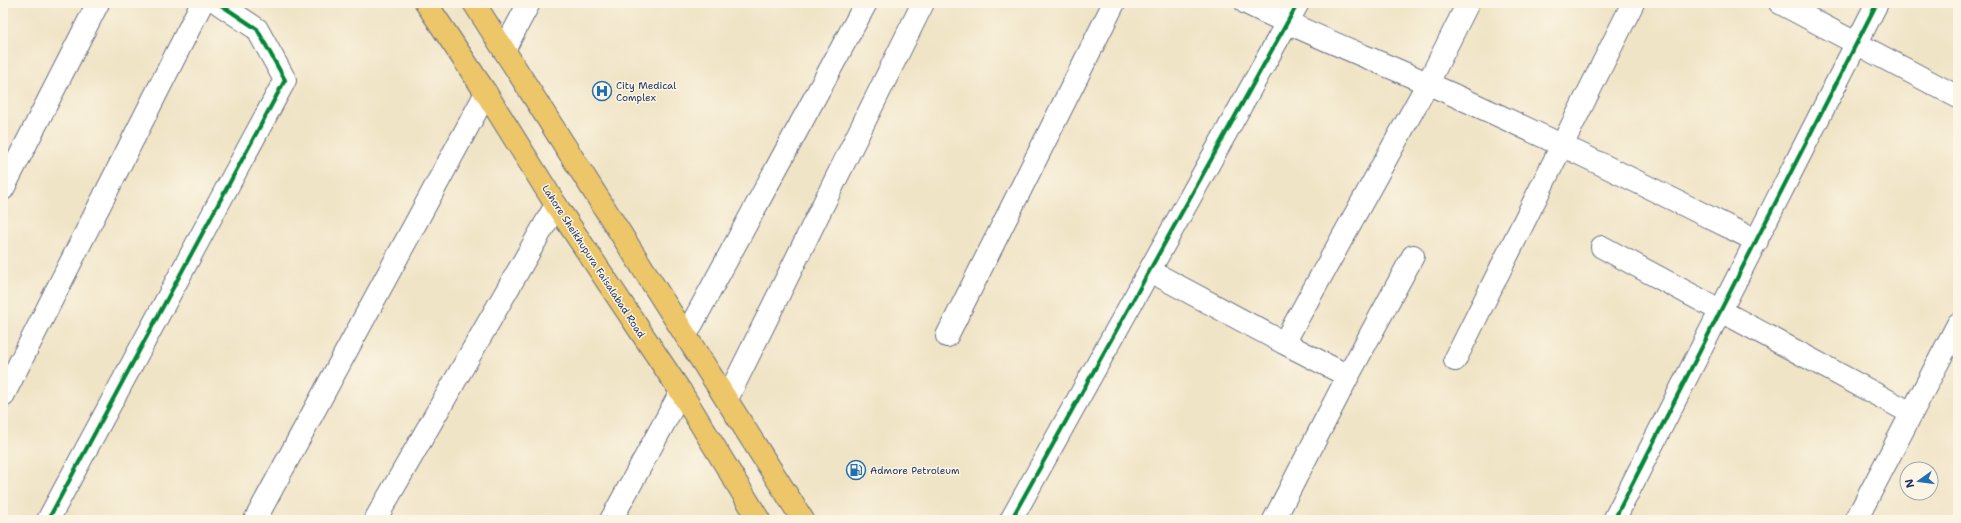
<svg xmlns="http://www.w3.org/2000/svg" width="1961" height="523" font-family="'Shantell Sans',sans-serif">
<rect width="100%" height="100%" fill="#fcf5e5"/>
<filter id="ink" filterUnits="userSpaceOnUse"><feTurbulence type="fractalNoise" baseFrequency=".025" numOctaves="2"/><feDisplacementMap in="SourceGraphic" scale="8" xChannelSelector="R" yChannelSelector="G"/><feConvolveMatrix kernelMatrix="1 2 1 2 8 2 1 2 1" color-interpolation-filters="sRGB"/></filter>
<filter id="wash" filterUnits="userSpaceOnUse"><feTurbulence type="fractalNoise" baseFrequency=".012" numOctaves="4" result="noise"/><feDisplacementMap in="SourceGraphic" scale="16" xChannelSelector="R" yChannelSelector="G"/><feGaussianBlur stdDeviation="0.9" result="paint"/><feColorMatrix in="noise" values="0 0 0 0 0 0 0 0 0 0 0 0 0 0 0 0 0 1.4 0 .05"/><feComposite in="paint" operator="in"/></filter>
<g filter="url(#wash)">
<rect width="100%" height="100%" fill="#f0e4c6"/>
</g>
<g filter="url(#ink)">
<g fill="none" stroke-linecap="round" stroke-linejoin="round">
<defs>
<path id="street" d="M1246 3C1306 33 1368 57 1429 84 1540 133 1648 187 1757 241
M1780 3 1958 97
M504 50 529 3
M3 189 98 3
M1602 247 1911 413
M1150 271 1284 343
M686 335 866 3
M947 336 1114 3
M1455 360 1633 3
M1348 376 1284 343 1428 83 1468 3
M3 396 202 3
M727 399 923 3
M48 520 285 80 257 29 218 3
M255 520 486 93
M375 520 556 205
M611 520 681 392
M1011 520 1298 3
M1274 520 1348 376 1413 256
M1614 520 1877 3
M1856 520 1958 324"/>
<path id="highway" d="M426 3 486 93 556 205 681 392 759 520
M474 3 803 520"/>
</defs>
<use href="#street" stroke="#666e82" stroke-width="24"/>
<use href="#highway" stroke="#666e82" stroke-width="24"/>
<use href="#street" stroke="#fff" stroke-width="22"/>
<use href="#highway" stroke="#ecc669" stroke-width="22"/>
<defs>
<path id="cycleway" d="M48 520 285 80 257 29 218 3
M1011 520 1298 3
M1614 520 1877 3"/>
</defs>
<use href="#cycleway" stroke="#fcf5e5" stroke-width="6"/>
<use href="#cycleway" stroke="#00873e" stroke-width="4"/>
</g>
</g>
<defs>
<symbol id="hospital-ring" viewBox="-11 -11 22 22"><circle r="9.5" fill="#fcf5e5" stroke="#1f6fb2" stroke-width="1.5"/><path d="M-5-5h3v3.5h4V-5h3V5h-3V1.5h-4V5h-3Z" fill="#1f6fb2"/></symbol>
<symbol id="fuel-ring" viewBox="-11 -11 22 22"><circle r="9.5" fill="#fcf5e5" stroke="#1f6fb2" stroke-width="1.5"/><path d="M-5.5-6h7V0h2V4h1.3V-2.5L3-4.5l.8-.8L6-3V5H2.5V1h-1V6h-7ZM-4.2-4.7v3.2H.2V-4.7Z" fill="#1f6fb2"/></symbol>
</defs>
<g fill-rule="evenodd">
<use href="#hospital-ring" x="591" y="80" width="22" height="22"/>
<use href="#fuel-ring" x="845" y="459" width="22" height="22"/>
</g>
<g text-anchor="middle" stroke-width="3" stroke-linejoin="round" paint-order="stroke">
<g font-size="10" fill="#1b2f5e" stroke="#fcf5e5" text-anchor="start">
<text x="616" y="89">City Medical<tspan x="616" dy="12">Complex</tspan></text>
<text x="870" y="474">Admore Petroleum</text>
</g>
<g font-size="10" fill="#1b2f5e" stroke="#fcf5e5">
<text transform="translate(594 261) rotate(57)" y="4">Lahore Sheikhupura Faisalabad Road</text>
</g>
</g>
<rect width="1961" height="523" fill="none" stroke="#fcf5e5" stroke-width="16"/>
<g transform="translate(1919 481) rotate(256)"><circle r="19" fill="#fcf5e5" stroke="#a2a6af"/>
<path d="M0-3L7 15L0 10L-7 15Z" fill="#1f6fb2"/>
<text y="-6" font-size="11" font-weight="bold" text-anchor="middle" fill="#1b2f5e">N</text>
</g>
</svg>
